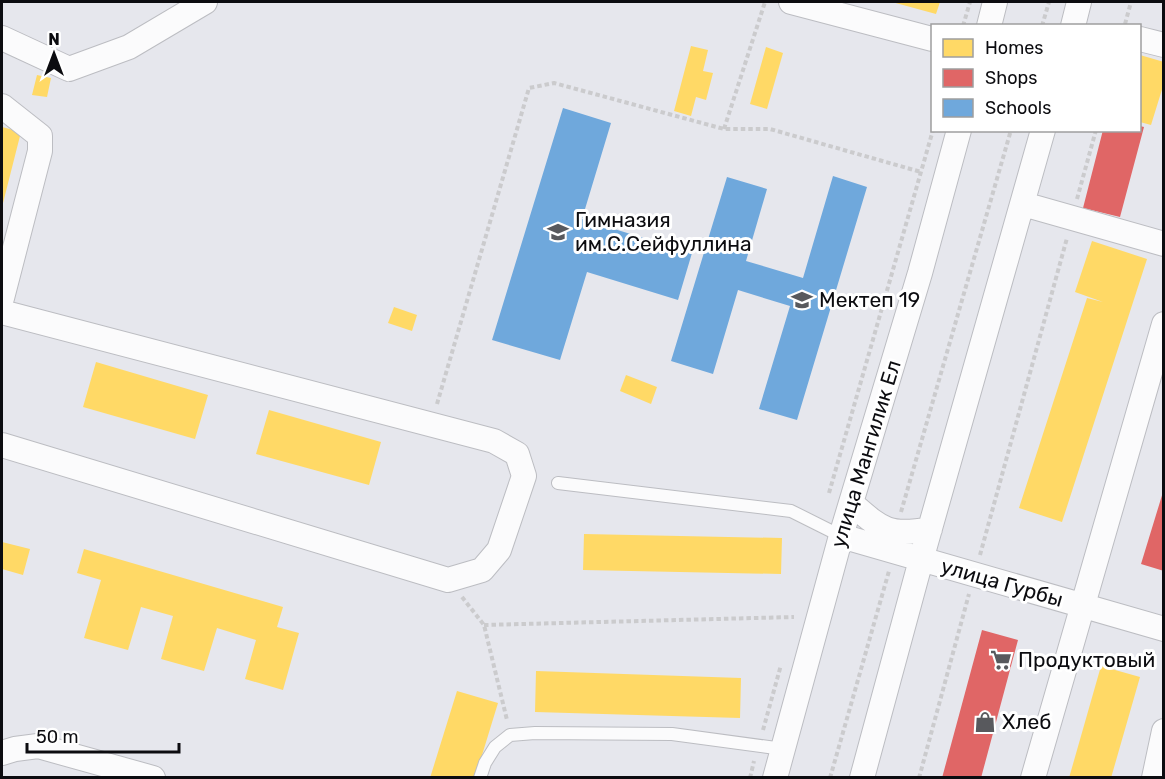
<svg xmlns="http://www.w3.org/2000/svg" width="1165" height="779" font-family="Rubik,sans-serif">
<rect width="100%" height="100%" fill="#e6e7ed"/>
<path fill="#ffd966" d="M892 2H940L936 14Z
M691 46 708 50 703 71 713 73 706 100 696 97 691 116 674 111Z
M766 47 783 53 767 109 750 104Z
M1140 55 1164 62V83L1151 125 1140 122Z
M37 75 51 78 47 97 32 95Z
M2 127 21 132 2 207Z
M1092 241 1147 259 1062 522 1019 508 1087 298 1103 302 1075 292Z
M394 307 417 315 412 331 388 323Z
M96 362 208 395 195 439 83 407Z
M626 375 657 387 651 404 620 391Z
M269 410 381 442 369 485 256 454Z
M584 534 782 538 781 574 583 570Z
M2 542 30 549 23 575 2 569Z
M84 549 283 607 277 627 299 633 283 690 245 679 256 640 217 628 204 671 161 659 173 616 141 607 128 650 84 638 101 580 77 573Z
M1101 666 1140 677 1111 778H1069Z
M536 671 741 678 740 718 535 712Z
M457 691 498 703 475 778H430Z"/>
<path fill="#e06666" d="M1140 126 1144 127 1120 217 1083 208 1103 130H1140Z
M1163 492H1164V571L1141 564Z
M982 630 1018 640 981 778H942Z"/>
<path fill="#6fa8dc" d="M563 108 611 123 582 219 692 253 678 300 587 272 560 360 492 340Z
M833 176 867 187 797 420 759 409 790 306 738 290 713 374 671 361 727 177 767 189 746 261 803 278Z"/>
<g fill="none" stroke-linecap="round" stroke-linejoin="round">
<defs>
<path id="service" d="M558 483 791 511 841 536
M480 778 485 763 495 747 510 735 535 733 672 734 783 749"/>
<path id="minor" d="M791 2 932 39
M989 26 995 2
M1073 26 1079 2
M2 38 69 69 129 47 205 2
M1140 39 1164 45
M2 106 40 136V151L2 298
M1023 204 1164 244
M2 312 494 441 517 454 524 476 499 550 482 570 448 580 2 445
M851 503C881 529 888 537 930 529
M841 536 1164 629
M2 753 15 749 38 746 153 778
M775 778 841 536 920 273 959 130
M862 778 921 560 1043 130
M1033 778 1164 324
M1154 778 1164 731"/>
</defs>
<use href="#service" stroke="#bcbdc2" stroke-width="14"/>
<use href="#minor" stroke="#bcbdc2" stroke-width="26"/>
<path stroke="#cbcbcd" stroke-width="4" stroke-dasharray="4.5 3" stroke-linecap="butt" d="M1125 24 1131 2
M963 26 970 2
M1042 26 1049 2
M724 129 765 2
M1077 199 1096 130
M437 404 529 88 554 83 724 129H770L921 172
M829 493 933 130
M901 512 1011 130
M980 555 1067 238
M462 597 484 625 507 720
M484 625 794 617
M763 730 781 665
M750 778 754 761
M830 778 889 571
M919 778 969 594"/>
<use href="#service" stroke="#fbfbfc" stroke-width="12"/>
<use href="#minor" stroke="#fbfbfc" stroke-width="24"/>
</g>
<defs>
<symbol id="school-bare" viewBox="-9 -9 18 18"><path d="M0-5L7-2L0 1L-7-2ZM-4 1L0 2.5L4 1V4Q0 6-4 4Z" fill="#58595d" stroke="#fff" stroke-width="2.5" paint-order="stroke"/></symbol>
<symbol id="supermarket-bare" viewBox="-9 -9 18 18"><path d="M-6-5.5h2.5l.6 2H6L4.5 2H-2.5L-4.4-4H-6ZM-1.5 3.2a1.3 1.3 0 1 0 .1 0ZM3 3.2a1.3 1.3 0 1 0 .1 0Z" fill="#58595d" stroke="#fff" stroke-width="2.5" paint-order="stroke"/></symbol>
<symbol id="shop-bare" viewBox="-9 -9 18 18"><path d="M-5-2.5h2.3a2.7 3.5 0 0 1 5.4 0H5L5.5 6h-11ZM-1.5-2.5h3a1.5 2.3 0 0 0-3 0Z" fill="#58595d" stroke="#fff" stroke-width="2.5" paint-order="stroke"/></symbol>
</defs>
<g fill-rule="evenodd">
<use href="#school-bare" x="543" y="217" width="30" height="30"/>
<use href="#school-bare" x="787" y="285" width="30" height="30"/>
<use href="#supermarket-bare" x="986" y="645" width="30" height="30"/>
<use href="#shop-bare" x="970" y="707" width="30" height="30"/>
</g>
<g text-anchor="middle" stroke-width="6" stroke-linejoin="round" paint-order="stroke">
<g font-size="21" fill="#0c0c10" stroke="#fff" text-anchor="start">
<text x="575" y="227">Гимназия<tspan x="575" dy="24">им.С.Сейфуллина</tspan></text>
<text x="819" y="307">Мектеп 19</text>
<text x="1018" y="667">Продуктовый</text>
<text x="1002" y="729">Хлеб</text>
</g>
<g font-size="21" fill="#0c0c10" stroke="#fff">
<text transform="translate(866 454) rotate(-73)" y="7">улица Мангилик Ел</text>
<text transform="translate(1002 583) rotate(16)" y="7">улица Гурбы</text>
</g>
</g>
<rect width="1165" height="779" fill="none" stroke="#0c0c10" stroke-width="6"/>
<rect x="931" y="24" width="210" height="108" fill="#ffffff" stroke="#9e9e9f" stroke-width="1.5"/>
<rect x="943" y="39" width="30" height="18" fill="#ffd966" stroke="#9e9e9f" stroke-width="1.5"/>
<text x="985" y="54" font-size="18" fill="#0c0c10">Homes</text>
<rect x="943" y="69" width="30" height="18" fill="#e06666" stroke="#9e9e9f" stroke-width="1.5"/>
<text x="985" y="84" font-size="18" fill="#0c0c10">Shops</text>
<rect x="943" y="99" width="30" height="18" fill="#6fa8dc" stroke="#9e9e9f" stroke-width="1.5"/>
<text x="985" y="114" font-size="18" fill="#0c0c10">Schools</text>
<g transform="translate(54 54)" stroke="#ffffff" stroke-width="4.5" paint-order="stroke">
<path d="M0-4.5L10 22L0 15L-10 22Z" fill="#0c0c10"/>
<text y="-9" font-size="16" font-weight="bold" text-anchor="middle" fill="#0c0c10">N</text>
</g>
<path d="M27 743v9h152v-9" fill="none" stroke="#0c0c10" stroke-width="3"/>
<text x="36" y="743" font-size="18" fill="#0c0c10" stroke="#ffffff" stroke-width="4.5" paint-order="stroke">50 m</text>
</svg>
